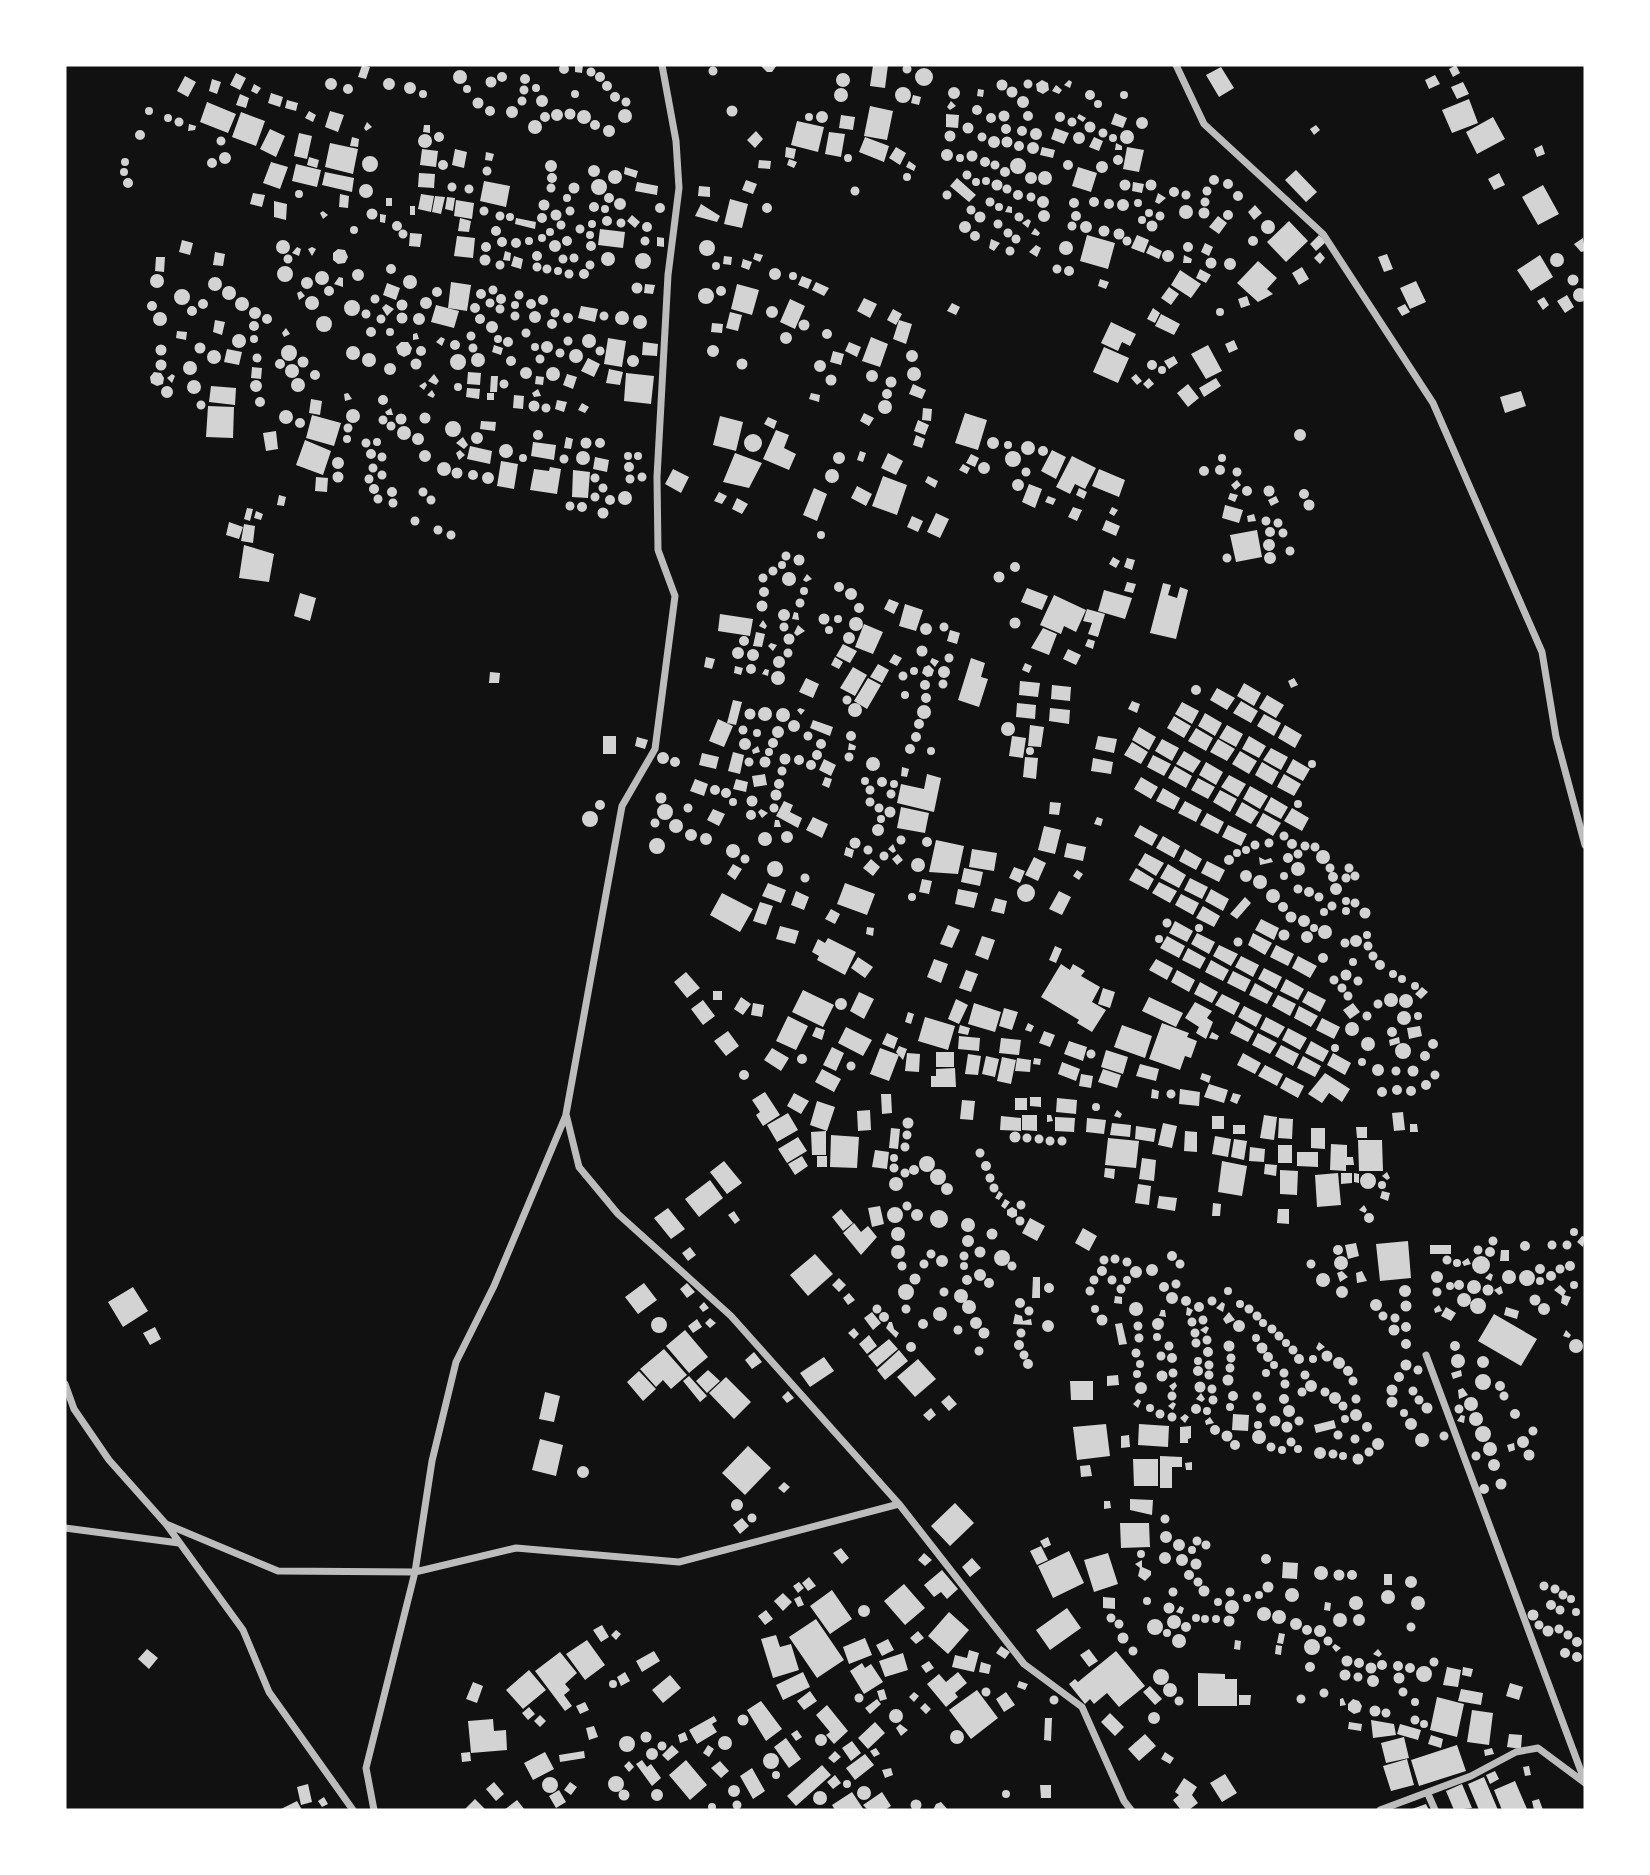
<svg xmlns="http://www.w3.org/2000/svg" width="1650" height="1875" font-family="Bitter,serif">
<rect width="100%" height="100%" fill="#111"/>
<path fill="#d3d3d3" d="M559 69a5 5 0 1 1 10 0a5 5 0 1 1-10 0Z
M902.5 69a4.5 4.5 0 1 1 9 0a4.5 4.5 0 1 1-9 0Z
M362 65 370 67 366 79 358 77Z
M575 65H583L582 73 575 72Z
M760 65H777L772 72H767Z
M873 65H888L885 88 870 86Z
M1456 65 1460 73 1453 77 1449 69Z
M708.5 71a4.5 4.5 0 1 1 9 0a4.5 4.5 0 1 1-9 0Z
M1221 67 1234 88 1219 97 1206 75Z
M586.5 72a4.5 4.5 0 1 1 9 0a4.5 4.5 0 1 1-9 0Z
M915 77a9 9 0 1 1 18 0a9 9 0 1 1-18 0Z
M453 77a7 7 0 1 1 14 0a7 7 0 1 1-14 0Z
M497 77a5 5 0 1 1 10 0a5 5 0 1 1-10 0Z
M595 77a5 5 0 1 1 10 0a5 5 0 1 1-10 0Z
M236 73 246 78 240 90 230 85Z
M836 80a7 7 0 1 1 14 0a7 7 0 1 1-14 0Z
M520 79a5 5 0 1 1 10 0a5 5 0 1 1-10 0Z
M1435 75 1440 84 1429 89 1425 80Z
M185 76 196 82 188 97 177 91Z
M485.5 82a5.5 5.5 0 1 1 11 0a5.5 5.5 0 1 1-11 0Z
M383 84a6 6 0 1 1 12 0a6 6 0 1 1-12 0Z
M325 84a6 6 0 1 1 12 0a6 6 0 1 1-12 0Z
M212 79 221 82 217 94 209 91Z
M996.5 85a5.5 5.5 0 1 1 11 0a5.5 5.5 0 1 1-11 0Z
M1023.5 84a4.5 4.5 0 1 1 9 0a4.5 4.5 0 1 1-9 0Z
M1042 80 1048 83 1049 90 1043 94 1037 91 1036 84Z
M1069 80 1072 82 1070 88 1064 85Z
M602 86a5 5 0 1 1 10 0a5 5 0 1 1-10 0Z
M1463 82 1469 94 1457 99 1451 87Z
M404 88a6 6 0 1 1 12 0a6 6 0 1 1-12 0Z
M532 88a4 4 0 1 1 8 0a4 4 0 1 1-8 0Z
M343 89a5 5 0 1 1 10 0a5 5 0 1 1-10 0Z
M254 84 261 88 257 94 251 91Z
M463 89a4 4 0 1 1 8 0a4 4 0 1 1-8 0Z
M1056 85 1062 90 1059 94 1052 91Z
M519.5 90a4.5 4.5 0 1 1 9 0a4.5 4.5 0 1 1-9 0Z
M1006.5 92a5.5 5.5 0 1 1 11 0a5.5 5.5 0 1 1-11 0Z
M948 93a6 6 0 1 1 12 0a6 6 0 1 1-12 0Z
M895 95a8 8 0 1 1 16 0a8 8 0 1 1-16 0Z
M834 95a7 7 0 1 1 14 0a7 7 0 1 1-14 0Z
M978 89 984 90 983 97 977 96Z
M419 94a4 4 0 1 1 8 0a4 4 0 1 1-8 0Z
M1085 95a5 5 0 1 1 10 0a5 5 0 1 1-10 0Z
M571 94a4 4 0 1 1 8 0a4 4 0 1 1-8 0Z
M1120 95a4 4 0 1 1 8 0a4 4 0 1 1-8 0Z
M610 97a5 5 0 1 1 10 0a5 5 0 1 1-10 0Z
M271 93 283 97 280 107 268 103Z
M240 94 249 98 246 108 236 105Z
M536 101a6 6 0 1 1 12 0a6 6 0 1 1-12 0Z
M913 95 921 97 919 105 911 103Z
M1017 102a6 6 0 1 1 12 0a6 6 0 1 1-12 0Z
M517.5 101a4.5 4.5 0 1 1 9 0a4.5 4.5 0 1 1-9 0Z
M472.5 103a5.5 5.5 0 1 1 11 0a5.5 5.5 0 1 1-11 0Z
M621.5 102a4.5 4.5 0 1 1 9 0a4.5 4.5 0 1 1-9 0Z
M1469 99 1478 123 1452 133 1442 110Z
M1094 104a4 4 0 1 1 8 0a4 4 0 1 1-8 0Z
M287 100 298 103 296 111 285 108Z
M951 101 956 106 950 110 947 107Z
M207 102 236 114 228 133 200 122Z
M972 110a5 5 0 1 1 10 0a5 5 0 1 1-10 0Z
M726.5 111a5.5 5.5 0 1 1 11 0a5.5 5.5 0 1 1-11 0Z
M485 111a5 5 0 1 1 10 0a5 5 0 1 1-10 0Z
M506 112a6 6 0 1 1 12 0a6 6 0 1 1-12 0Z
M870 106 893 111 887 140 864 136Z
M145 111a4 4 0 1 1 8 0a4 4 0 1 1-8 0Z
M564.5 114a5.5 5.5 0 1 1 11 0a5.5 5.5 0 1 1-11 0Z
M618 116a7 7 0 1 1 14 0a7 7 0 1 1-14 0Z
M551 115a6 6 0 1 1 12 0a6 6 0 1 1-12 0Z
M577 117a7 7 0 1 1 14 0a7 7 0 1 1-14 0Z
M998.5 116a5.5 5.5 0 1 1 11 0a5.5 5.5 0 1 1-11 0Z
M309 111 316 115 313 122 305 118Z
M330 111 344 115 338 132 325 127Z
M816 117a6 6 0 1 1 12 0a6 6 0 1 1-12 0Z
M1023 116a5 5 0 1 1 10 0a5 5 0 1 1-10 0Z
M1055 117a5 5 0 1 1 10 0a5 5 0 1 1-10 0Z
M241 112 265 121 256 146 232 137Z
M540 117a5 5 0 1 1 10 0a5 5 0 1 1-10 0Z
M1115 113 1127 118 1123 128 1111 124Z
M805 117a4 4 0 1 1 8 0a4 4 0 1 1-8 0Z
M986 118a5 5 0 1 1 10 0a5 5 0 1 1-10 0Z
M164 118a4 4 0 1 1 8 0a4 4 0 1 1-8 0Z
M946 114 959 115 958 128 946 127Z
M1079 114 1086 118 1083 122 1077 118Z
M841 115 855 117 853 130 839 128Z
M1136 123a6 6 0 1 1 12 0a6 6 0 1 1-12 0Z
M1493 117 1505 139 1477 154 1466 132Z
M174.5 122a4.5 4.5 0 1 1 9 0a4.5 4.5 0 1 1-9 0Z
M1067.5 122a4.5 4.5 0 1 1 9 0a4.5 4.5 0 1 1-9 0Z
M590 125a5 5 0 1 1 10 0a5 5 0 1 1-10 0Z
M528 127a7 7 0 1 1 14 0a7 7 0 1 1-14 0Z
M797 121 824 127 818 152 791 145Z
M1084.5 127a5.5 5.5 0 1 1 11 0a5.5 5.5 0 1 1-11 0Z
M367 122 372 127 366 131 364 128Z
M962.5 128a5.5 5.5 0 1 1 11 0a5.5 5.5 0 1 1-11 0Z
M189 124 196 126 195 130 188 131Z
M1001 129a5 5 0 1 1 10 0a5 5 0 1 1-10 0Z
M424 125H430V133L423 132Z
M1316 125 1320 130 1314 135 1310 129Z
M603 131a6 6 0 1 1 12 0a6 6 0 1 1-12 0Z
M1017 131a5 5 0 1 1 10 0a5 5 0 1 1-10 0Z
M1030 134a6 6 0 1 1 12 0a6 6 0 1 1-12 0Z
M1055 128 1069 133 1064 144 1051 139Z
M1098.5 133a4.5 4.5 0 1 1 9 0a4.5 4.5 0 1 1-9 0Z
M270 129 285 136 276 157 260 149Z
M1120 137a7 7 0 1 1 14 0a7 7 0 1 1-14 0Z
M135 135a5 5 0 1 1 10 0a5 5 0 1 1-10 0Z
M944.5 136a5.5 5.5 0 1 1 11 0a5.5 5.5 0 1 1-11 0Z
M756 131 763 139 755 148 747 140Z
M829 132 845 134 841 157 825 154Z
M1073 138a6 6 0 1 1 12 0a6 6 0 1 1-12 0Z
M434 137a5 5 0 1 1 10 0a5 5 0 1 1-10 0Z
M977.5 137a4.5 4.5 0 1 1 9 0a4.5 4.5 0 1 1-9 0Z
M299 133 312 136 307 159 294 156Z
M418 141a7 7 0 1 1 14 0a7 7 0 1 1-14 0Z
M1109 138a4 4 0 1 1 8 0a4 4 0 1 1-8 0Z
M988 142a6 6 0 1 1 12 0a6 6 0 1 1-12 0Z
M1001.5 142a5.5 5.5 0 1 1 11 0a5.5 5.5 0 1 1-11 0Z
M216.5 141a4.5 4.5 0 1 1 9 0a4.5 4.5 0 1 1-9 0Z
M352 137 359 139 358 147 350 146Z
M865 137 889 146 884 162 859 152Z
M1094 137 1103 141 1099 151 1089 147Z
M1014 146a5 5 0 1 1 10 0a5 5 0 1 1-10 0Z
M1027 148a6 6 0 1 1 12 0a6 6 0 1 1-12 0Z
M330 143 358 149 353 174 325 167Z
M1116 143 1122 146V150H1115Z
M1542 145 1545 154 1537 157 1534 149Z
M786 147 796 149 794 159 785 157Z
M896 147 906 153 900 165 889 158Z
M1042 147 1055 150 1053 158 1040 155Z
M1127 147 1144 150 1139 172 1123 169Z
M422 149 438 151 436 167 420 165Z
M455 149 467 152 464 168 452 165Z
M941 155a6 6 0 1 1 12 0a6 6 0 1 1-12 0Z
M966.5 156a5.5 5.5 0 1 1 11 0a5.5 5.5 0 1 1-11 0Z
M219 158a6 6 0 1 1 12 0a6 6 0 1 1-12 0Z
M486 152 494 154 492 161 485 160Z
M844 158a4 4 0 1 1 8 0a4 4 0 1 1-8 0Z
M956 158a4 4 0 1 1 8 0a4 4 0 1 1-8 0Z
M1113 160a5 5 0 1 1 10 0a5 5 0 1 1-10 0Z
M362 164a8 8 0 1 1 16 0a8 8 0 1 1-16 0Z
M309 157 319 160 317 168 307 165Z
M980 162a5 5 0 1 1 10 0a5 5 0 1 1-10 0Z
M121 162a4 4 0 1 1 8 0a4 4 0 1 1-8 0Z
M207 163a5 5 0 1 1 10 0a5 5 0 1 1-10 0Z
M1010 166a8 8 0 1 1 16 0a8 8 0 1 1-16 0Z
M789 159 797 162 794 168 787 165Z
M1063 165a5 5 0 1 1 10 0a5 5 0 1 1-10 0Z
M759 160 771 161 770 169 758 168Z
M545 166a6 6 0 1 1 12 0a6 6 0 1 1-12 0Z
M438 165a5 5 0 1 1 10 0a5 5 0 1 1-10 0Z
M990.5 165a4.5 4.5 0 1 1 9 0a4.5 4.5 0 1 1-9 0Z
M1096 167a6 6 0 1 1 12 0a6 6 0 1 1-12 0Z
M909 161 916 166 914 171 906 167Z
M271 162 288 167 280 189 263 183Z
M296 164 321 170 317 187 292 181Z
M588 171a6 6 0 1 1 12 0a6 6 0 1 1-12 0Z
M482.5 171a4.5 4.5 0 1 1 9 0a4.5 4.5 0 1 1-9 0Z
M625 167 638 171 636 178 624 174Z
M1078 167 1097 173 1091 192 1072 186Z
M1000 172a5 5 0 1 1 10 0a5 5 0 1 1-10 0Z
M120 172a4 4 0 1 1 8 0a4 4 0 1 1-8 0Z
M608 177a7 7 0 1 1 14 0a7 7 0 1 1-14 0Z
M1296 170 1317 192 1306 202 1285 180Z
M962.5 175a4.5 4.5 0 1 1 9 0a4.5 4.5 0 1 1-9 0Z
M1038 178a7 7 0 1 1 14 0a7 7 0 1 1-14 0Z
M325 172 354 178 352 192 322 185Z
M1025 178a6 6 0 1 1 12 0a6 6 0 1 1-12 0Z
M903 177a4 4 0 1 1 8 0a4 4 0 1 1-8 0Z
M419 173 435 174 434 188 418 187Z
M1499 173 1505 185 1494 190 1488 179Z
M547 178a5 5 0 1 1 10 0a5 5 0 1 1-10 0Z
M1209 180a5 5 0 1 1 10 0a5 5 0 1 1-10 0Z
M982 181a4 4 0 1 1 8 0a4 4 0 1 1-8 0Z
M972 182a4 4 0 1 1 8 0a4 4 0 1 1-8 0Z
M957 178 976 195 969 202 950 186Z
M123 183a5 5 0 1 1 10 0a5 5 0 1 1-10 0Z
M1223 184a5 5 0 1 1 10 0a5 5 0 1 1-10 0Z
M1119.5 185a5.5 5.5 0 1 1 11 0a5.5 5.5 0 1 1-11 0Z
M591 187a8 8 0 1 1 16 0a8 8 0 1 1-16 0Z
M991.5 185a5.5 5.5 0 1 1 11 0a5.5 5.5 0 1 1-11 0Z
M1145.5 185a5.5 5.5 0 1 1 11 0a5.5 5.5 0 1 1-11 0Z
M746 180 757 184 753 194 742 190Z
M484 181 510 186 506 207 480 201Z
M637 182 658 186 657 195 635 191Z
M1133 182 1144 184 1142 193 1132 191Z
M568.5 188a5.5 5.5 0 1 1 11 0a5.5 5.5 0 1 1-11 0Z
M447.5 187a4.5 4.5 0 1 1 9 0a4.5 4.5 0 1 1-9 0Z
M546.5 188a4.5 4.5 0 1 1 9 0a4.5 4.5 0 1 1-9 0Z
M359 191a7 7 0 1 1 14 0a7 7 0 1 1-14 0Z
M464.5 189a4.5 4.5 0 1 1 9 0a4.5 4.5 0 1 1-9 0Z
M1002.5 189a4.5 4.5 0 1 1 9 0a4.5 4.5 0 1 1-9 0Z
M1543 185 1559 214 1538 225 1522 197Z
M699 186 710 187V197L698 196Z
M1202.5 191a4.5 4.5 0 1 1 9 0a4.5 4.5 0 1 1-9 0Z
M850.5 191a4.5 4.5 0 1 1 9 0a4.5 4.5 0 1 1-9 0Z
M1169 192a5 5 0 1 1 10 0a5 5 0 1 1-10 0Z
M295 194a4 4 0 1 1 8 0a4 4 0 1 1-8 0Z
M1013 195a5 5 0 1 1 10 0a5 5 0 1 1-10 0Z
M942.5 195a4.5 4.5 0 1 1 9 0a4.5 4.5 0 1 1-9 0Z
M1181.5 195a4.5 4.5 0 1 1 9 0a4.5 4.5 0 1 1-9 0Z
M1233 196a5 5 0 1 1 10 0a5 5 0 1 1-10 0Z
M1026.5 197a4.5 4.5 0 1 1 9 0a4.5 4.5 0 1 1-9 0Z
M604 198a5 5 0 1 1 10 0a5 5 0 1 1-10 0Z
M253 193 265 195 262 207 250 204Z
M1158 193 1166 198 1159 204 1155 202Z
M563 198a4 4 0 1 1 8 0a4 4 0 1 1-8 0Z
M340 194 349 196 348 208 339 207Z
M421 194 434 196 431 212 418 209Z
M1037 202a6 6 0 1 1 12 0a6 6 0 1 1-12 0Z
M435 196 445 197 441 214 432 212Z
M447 197 455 198 453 211 445 209Z
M1089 202a5 5 0 1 1 10 0a5 5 0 1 1-10 0Z
M985.5 202a4.5 4.5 0 1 1 9 0a4.5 4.5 0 1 1-9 0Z
M1200.5 202a4.5 4.5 0 1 1 9 0a4.5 4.5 0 1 1-9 0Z
M1069 203a5 5 0 1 1 10 0a5 5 0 1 1-10 0Z
M614 204a6 6 0 1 1 12 0a6 6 0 1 1-12 0Z
M386 198H392V206H386Z
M1117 205a6 6 0 1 1 12 0a6 6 0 1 1-12 0Z
M1104 204a5 5 0 1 1 10 0a5 5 0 1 1-10 0Z
M1134 203a4 4 0 1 1 8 0a4 4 0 1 1-8 0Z
M730 199 748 204 742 228 724 224Z
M538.5 205a5.5 5.5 0 1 1 11 0a5.5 5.5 0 1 1-11 0Z
M456 200 474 203 472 219 454 216Z
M274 201 287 204 286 220 274 217Z
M589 207a5 5 0 1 1 10 0a5 5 0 1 1-10 0Z
M995 207a4 4 0 1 1 8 0a4 4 0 1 1-8 0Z
M655 208a5 5 0 1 1 10 0a5 5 0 1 1-10 0Z
M762 208a5 5 0 1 1 10 0a5 5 0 1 1-10 0Z
M701 204 720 216 717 222 695 216Z
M1179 212a7 7 0 1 1 14 0a7 7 0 1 1-14 0Z
M1255 205 1262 213 1254 220 1248 212Z
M601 209a4 4 0 1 1 8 0a4 4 0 1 1-8 0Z
M966.5 210a4.5 4.5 0 1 1 9 0a4.5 4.5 0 1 1-9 0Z
M410 206H415V215H410Z
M1008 206 1012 207V213L1005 212Z
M479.5 211a4.5 4.5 0 1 1 9 0a4.5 4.5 0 1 1-9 0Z
M565.5 211a4.5 4.5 0 1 1 9 0a4.5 4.5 0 1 1-9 0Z
M1198.5 213a5.5 5.5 0 1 1 11 0a5.5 5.5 0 1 1-11 0Z
M366.5 214a5.5 5.5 0 1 1 11 0a5.5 5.5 0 1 1-11 0Z
M1145 213a4 4 0 1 1 8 0a4 4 0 1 1-8 0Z
M550.5 215a5.5 5.5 0 1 1 11 0a5.5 5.5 0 1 1-11 0Z
M1038 216a6 6 0 1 1 12 0a6 6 0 1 1-12 0Z
M1223 215a5 5 0 1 1 10 0a5 5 0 1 1-10 0Z
M1071 216a5 5 0 1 1 10 0a5 5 0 1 1-10 0Z
M323 211 328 215 323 219 320 213Z
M495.5 216a4.5 4.5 0 1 1 9 0a4.5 4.5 0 1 1-9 0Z
M1155.5 216a4.5 4.5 0 1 1 9 0a4.5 4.5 0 1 1-9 0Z
M974.5 217a5.5 5.5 0 1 1 11 0a5.5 5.5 0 1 1-11 0Z
M1014.5 217a4.5 4.5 0 1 1 9 0a4.5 4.5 0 1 1-9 0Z
M537 218a5 5 0 1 1 10 0a5 5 0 1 1-10 0Z
M506 217a4 4 0 1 1 8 0a4 4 0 1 1-8 0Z
M380 214 386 215 385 223 380 222Z
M632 215 640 222 635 228 627 221Z
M602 221a5 5 0 1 1 10 0a5 5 0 1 1-10 0Z
M1138 220a4 4 0 1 1 8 0a4 4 0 1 1-8 0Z
M1218 216 1227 223 1219 234 1209 227Z
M460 218 471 221 469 232 458 231Z
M516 218 536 222 535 229 515 224Z
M616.5 223a4.5 4.5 0 1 1 9 0a4.5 4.5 0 1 1-9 0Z
M1028 219 1031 221 1028 228 1022 223Z
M993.5 224a4.5 4.5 0 1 1 9 0a4.5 4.5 0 1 1-9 0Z
M1261 227a7 7 0 1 1 14 0a7 7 0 1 1-14 0Z
M588 224a4 4 0 1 1 8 0a4 4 0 1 1-8 0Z
M1146.5 226a5.5 5.5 0 1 1 11 0a5.5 5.5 0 1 1-11 0Z
M556.5 225a4.5 4.5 0 1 1 9 0a4.5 4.5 0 1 1-9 0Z
M1080 227a6 6 0 1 1 12 0a6 6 0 1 1-12 0Z
M1289 221 1308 241 1286 262 1267 242Z
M392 226a5 5 0 1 1 10 0a5 5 0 1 1-10 0Z
M959 227a6 6 0 1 1 12 0a6 6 0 1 1-12 0Z
M1067.5 226a4.5 4.5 0 1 1 9 0a4.5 4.5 0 1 1-9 0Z
M642 227a5 5 0 1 1 10 0a5 5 0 1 1-10 0Z
M575.5 229a4.5 4.5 0 1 1 9 0a4.5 4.5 0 1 1-9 0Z
M1098.5 231a5.5 5.5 0 1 1 11 0a5.5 5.5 0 1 1-11 0Z
M350 230a4 4 0 1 1 8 0a4 4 0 1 1-8 0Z
M491 231a5 5 0 1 1 10 0a5 5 0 1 1-10 0Z
M546 232a4 4 0 1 1 8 0a4 4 0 1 1-8 0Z
M1035 228 1040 233 1038 236 1031 234Z
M1003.5 233a4.5 4.5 0 1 1 9 0a4.5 4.5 0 1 1-9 0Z
M1113.5 234a5.5 5.5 0 1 1 11 0a5.5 5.5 0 1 1-11 0Z
M600 229 625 232 623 248 598 245Z
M398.5 234a4.5 4.5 0 1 1 9 0a4.5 4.5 0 1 1-9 0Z
M586 235a4 4 0 1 1 8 0a4 4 0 1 1-8 0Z
M970 236a5 5 0 1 1 10 0a5 5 0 1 1-10 0Z
M410 233 422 234 420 247 409 246Z
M538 238a4 4 0 1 1 8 0a4 4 0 1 1-8 0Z
M1011.5 239a4.5 4.5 0 1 1 9 0a4.5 4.5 0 1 1-9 0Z
M1087 235 1115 243 1108 269 1080 261Z
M1137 235 1149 240 1144 253 1131 248Z
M1319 235 1326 242 1316 251 1310 244Z
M1248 241a5 5 0 1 1 10 0a5 5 0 1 1-10 0Z
M562 241a5 5 0 1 1 10 0a5 5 0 1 1-10 0Z
M457 236 475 238 473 258 454 256Z
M640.5 241a4.5 4.5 0 1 1 9 0a4.5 4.5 0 1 1-9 0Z
M1122.5 241a4.5 4.5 0 1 1 9 0a4.5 4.5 0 1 1-9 0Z
M497 242a5 5 0 1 1 10 0a5 5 0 1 1-10 0Z
M525 241a4 4 0 1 1 8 0a4 4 0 1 1-8 0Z
M657 237 664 238V247L657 246Z
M511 243a5 5 0 1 1 10 0a5 5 0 1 1-10 0Z
M1583 238 1585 251 1581 252 1574 244Z
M991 239 1000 243 994 251 989 248Z
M182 240 193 243 190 255 179 252Z
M549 246a6 6 0 1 1 12 0a6 6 0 1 1-12 0Z
M699 248a8 8 0 1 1 16 0a8 8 0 1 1-16 0Z
M276 247a7 7 0 1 1 14 0a7 7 0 1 1-14 0Z
M586 246a5 5 0 1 1 10 0a5 5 0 1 1-10 0Z
M1059 248a7 7 0 1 1 14 0a7 7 0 1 1-14 0Z
M1183 247a5 5 0 1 1 10 0a5 5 0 1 1-10 0Z
M481 247a5 5 0 1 1 10 0a5 5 0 1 1-10 0Z
M1205 243 1213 247 1209 256 1201 252Z
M1036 245 1041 248 1037 257 1029 252Z
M1150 245 1162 251 1159 259 1146 253Z
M1005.5 251a4.5 4.5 0 1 1 9 0a4.5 4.5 0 1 1-9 0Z
M297 247 301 249 299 256 292 253Z
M312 247 316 249 312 256 308 249Z
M338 249 345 250 348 257 345 263 338 264 333 260V253Z
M1162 256a6 6 0 1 1 12 0a6 6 0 1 1-12 0Z
M532 256a5 5 0 1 1 10 0a5 5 0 1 1-10 0Z
M505 251 511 253 510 261 503 260Z
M601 259a7 7 0 1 1 14 0a7 7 0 1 1-14 0Z
M215 252 225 254 223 266 213 265Z
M1320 252 1325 258 1320 264 1314 258Z
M635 261a8 8 0 1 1 16 0a8 8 0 1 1-16 0Z
M755 253 763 255 760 262 753 259Z
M1550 260a7 7 0 1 1 14 0a7 7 0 1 1-14 0Z
M569.5 258a4.5 4.5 0 1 1 9 0a4.5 4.5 0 1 1-9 0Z
M1387 254 1393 269 1384 272 1378 257Z
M479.5 260a5.5 5.5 0 1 1 11 0a5.5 5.5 0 1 1-11 0Z
M558.5 259a4.5 4.5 0 1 1 9 0a4.5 4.5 0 1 1-9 0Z
M283.5 259a4.5 4.5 0 1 1 9 0a4.5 4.5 0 1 1-9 0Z
M1184 255 1192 259 1191 263H1183Z
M1540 255 1553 277 1531 291 1517 270Z
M514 256 523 259 521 269 511 266Z
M724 256 732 257 731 265 723 264Z
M156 257H165L164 272 155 271Z
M1205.5 263a5.5 5.5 0 1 1 11 0a5.5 5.5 0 1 1-11 0Z
M1224 264a6 6 0 1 1 12 0a6 6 0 1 1-12 0Z
M743 259 752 262 749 270 741 267Z
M585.5 265a4.5 4.5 0 1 1 9 0a4.5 4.5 0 1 1-9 0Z
M495.5 265a4.5 4.5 0 1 1 9 0a4.5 4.5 0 1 1-9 0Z
M1258 261 1277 278 1267 289 1273 294 1258 302 1237 283Z
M712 266a4 4 0 1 1 8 0a4 4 0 1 1-8 0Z
M532.5 267a4.5 4.5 0 1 1 9 0a4.5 4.5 0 1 1-9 0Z
M386 269a5 5 0 1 1 10 0a5 5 0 1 1-10 0Z
M542.5 269a4.5 4.5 0 1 1 9 0a4.5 4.5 0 1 1-9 0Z
M1052.5 269a4.5 4.5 0 1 1 9 0a4.5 4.5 0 1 1-9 0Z
M277 274a8 8 0 1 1 16 0a8 8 0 1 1-16 0Z
M1064 271a5 5 0 1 1 10 0a5 5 0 1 1-10 0Z
M1302 267 1309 279 1299 285 1292 273Z
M554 271a4 4 0 1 1 8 0a4 4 0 1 1-8 0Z
M769 274a6 6 0 1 1 12 0a6 6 0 1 1-12 0Z
M352 275a6 6 0 1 1 12 0a6 6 0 1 1-12 0Z
M1200 269 1211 275 1206 283 1196 278Z
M579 274a5 5 0 1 1 10 0a5 5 0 1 1-10 0Z
M564.5 274a4.5 4.5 0 1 1 9 0a4.5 4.5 0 1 1-9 0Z
M1180 270 1201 284 1191 298 1171 285Z
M315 278a7 7 0 1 1 14 0a7 7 0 1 1-14 0Z
M789 276a4 4 0 1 1 8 0a4 4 0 1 1-8 0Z
M150 281a7 7 0 1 1 14 0a7 7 0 1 1-14 0Z
M1567.5 280a5.5 5.5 0 1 1 11 0a5.5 5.5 0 1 1-11 0Z
M403 282a7 7 0 1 1 14 0a7 7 0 1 1-14 0Z
M802 276 812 280 808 289 798 285Z
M301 283a6 6 0 1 1 12 0a6 6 0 1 1-12 0Z
M339 277 343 278V287L334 284Z
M208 284a7 7 0 1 1 14 0a7 7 0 1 1-14 0Z
M1100 279 1109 282 1106 289 1098 286Z
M1416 281 1426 302 1410 309 1400 288Z
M451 282 471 285 467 311 448 308Z
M816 282 829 288 824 296 812 290Z
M631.5 288a5.5 5.5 0 1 1 11 0a5.5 5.5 0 1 1-11 0Z
M387 283 400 288 396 300 383 295Z
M645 284 655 285 653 294 644 293Z
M737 284 759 290 752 315 731 309Z
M488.5 290a4.5 4.5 0 1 1 9 0a4.5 4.5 0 1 1-9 0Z
M716 291a5 5 0 1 1 10 0a5 5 0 1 1-10 0Z
M324 291a5 5 0 1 1 10 0a5 5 0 1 1-10 0Z
M222 293a7 7 0 1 1 14 0a7 7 0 1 1-14 0Z
M1169 287 1179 294 1171 305 1161 298Z
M432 292a5 5 0 1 1 10 0a5 5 0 1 1-10 0Z
M698 296a8 8 0 1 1 16 0a8 8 0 1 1-16 0Z
M1573 295a7 7 0 1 1 14 0a7 7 0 1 1-14 0Z
M476 294a5 5 0 1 1 10 0a5 5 0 1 1-10 0Z
M174 297a8 8 0 1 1 16 0a8 8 0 1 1-16 0Z
M514.5 295a4.5 4.5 0 1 1 9 0a4.5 4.5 0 1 1-9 0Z
M301 291 305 296 299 300 297 293Z
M496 299a5 5 0 1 1 10 0a5 5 0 1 1-10 0Z
M370.5 299a4.5 4.5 0 1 1 9 0a4.5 4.5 0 1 1-9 0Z
M1567 295 1574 307 1565 313 1557 301Z
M538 300a5 5 0 1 1 10 0a5 5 0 1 1-10 0Z
M1247 296 1250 305 1241 308 1238 299Z
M305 303a7 7 0 1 1 14 0a7 7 0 1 1-14 0Z
M420 303a6 6 0 1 1 12 0a6 6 0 1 1-12 0Z
M1544 297 1549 305 1543 310 1537 301Z
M235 304a7 7 0 1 1 14 0a7 7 0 1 1-14 0Z
M864 298 877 304 870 318 857 311Z
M485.5 303a4.5 4.5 0 1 1 9 0a4.5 4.5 0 1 1-9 0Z
M790 299 805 306 795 329 780 322Z
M198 304a5 5 0 1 1 10 0a5 5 0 1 1-10 0Z
M526 304a5 5 0 1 1 10 0a5 5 0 1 1-10 0Z
M396.5 305a5.5 5.5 0 1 1 11 0a5.5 5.5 0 1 1-11 0Z
M344 308a8 8 0 1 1 16 0a8 8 0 1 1-16 0Z
M511 305a4 4 0 1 1 8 0a4 4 0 1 1-8 0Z
M147 306a5 5 0 1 1 10 0a5 5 0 1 1-10 0Z
M952 303 960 307 956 315 947 311Z
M470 308a5 5 0 1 1 10 0a5 5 0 1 1-10 0Z
M386 304 394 309 387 316 382 308Z
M1405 304 1410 312 1402 316 1397 308Z
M495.5 309a4.5 4.5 0 1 1 9 0a4.5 4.5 0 1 1-9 0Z
M436 305 459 311 454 328 431 322Z
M766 312a6 6 0 1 1 12 0a6 6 0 1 1-12 0Z
M187 311a5 5 0 1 1 10 0a5 5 0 1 1-10 0Z
M581 306 598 309 595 322 578 318Z
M249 313a6 6 0 1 1 12 0a6 6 0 1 1-12 0Z
M1153 308 1160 313 1155 323 1147 319Z
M1216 312a4 4 0 1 1 8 0a4 4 0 1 1-8 0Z
M550.5 313a4.5 4.5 0 1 1 9 0a4.5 4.5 0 1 1-9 0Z
M893 309 902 314 896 325 887 320Z
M361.5 314a4.5 4.5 0 1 1 9 0a4.5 4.5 0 1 1-9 0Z
M529 317a6 6 0 1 1 12 0a6 6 0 1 1-12 0Z
M599.5 316a4.5 4.5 0 1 1 9 0a4.5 4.5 0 1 1-9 0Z
M510.5 316a4.5 4.5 0 1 1 9 0a4.5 4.5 0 1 1-9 0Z
M615 318a7 7 0 1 1 14 0a7 7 0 1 1-14 0Z
M730 312 742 315 738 331 726 328Z
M153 319a7 7 0 1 1 14 0a7 7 0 1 1-14 0Z
M396.5 318a5.5 5.5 0 1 1 11 0a5.5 5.5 0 1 1-11 0Z
M413 319a6 6 0 1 1 12 0a6 6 0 1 1-12 0Z
M563 318a5 5 0 1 1 10 0a5 5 0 1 1-10 0Z
M1161 314 1180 324 1174 335 1155 326Z
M475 319a5 5 0 1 1 10 0a5 5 0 1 1-10 0Z
M262 319a5 5 0 1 1 10 0a5 5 0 1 1-10 0Z
M376.5 319a4.5 4.5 0 1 1 9 0a4.5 4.5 0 1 1-9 0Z
M633 322a7 7 0 1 1 14 0a7 7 0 1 1-14 0Z
M316 324a8 8 0 1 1 16 0a8 8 0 1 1-16 0Z
M547 324a5 5 0 1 1 10 0a5 5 0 1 1-10 0Z
M798.5 325a5.5 5.5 0 1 1 11 0a5.5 5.5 0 1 1-11 0Z
M215 320 225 322 222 335 213 332Z
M899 320 912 324 906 344 893 339Z
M249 326a5 5 0 1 1 10 0a5 5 0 1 1-10 0Z
M486 327a6 6 0 1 1 12 0a6 6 0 1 1-12 0Z
M1111 322 1136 334 1130 346 1122 342 1118 351 1101 343Z
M712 323 723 324 722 333 711 332Z
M366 332a5 5 0 1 1 10 0a5 5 0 1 1-10 0Z
M386 332a4 4 0 1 1 8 0a4 4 0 1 1-8 0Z
M286 328 290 334 284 337 282 333Z
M521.5 333a4.5 4.5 0 1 1 9 0a4.5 4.5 0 1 1-9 0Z
M822 334a5 5 0 1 1 10 0a5 5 0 1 1-10 0Z
M177 331 187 332 186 340 176 338Z
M466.5 336a4.5 4.5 0 1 1 9 0a4.5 4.5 0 1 1-9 0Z
M780 338a6 6 0 1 1 12 0a6 6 0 1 1-12 0Z
M417 333 419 339 413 340V334Z
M582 341a7 7 0 1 1 14 0a7 7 0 1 1-14 0Z
M232 341a7 7 0 1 1 14 0a7 7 0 1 1-14 0Z
M250 339a4 4 0 1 1 8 0a4 4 0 1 1-8 0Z
M494 339a4 4 0 1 1 8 0a4 4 0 1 1-8 0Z
M563.5 341a4.5 4.5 0 1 1 9 0a4.5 4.5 0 1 1-9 0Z
M441 337 445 339 442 346 436 342Z
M871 337 888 344 880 367 862 361Z
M503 342a5 5 0 1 1 10 0a5 5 0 1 1-10 0Z
M608 338 626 341 622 367 604 364Z
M1234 340 1238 349 1229 353 1225 344Z
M450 345a5 5 0 1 1 10 0a5 5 0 1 1-10 0Z
M541 347a6 6 0 1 1 12 0a6 6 0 1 1-12 0Z
M401 342H408L412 348 410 354 404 357 398 354 396 347Z
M643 342 658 344 657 356 642 355Z
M849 342 861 347 857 357 845 351Z
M194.5 348a5.5 5.5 0 1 1 11 0a5.5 5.5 0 1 1-11 0Z
M531 347a4 4 0 1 1 8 0a4 4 0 1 1-8 0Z
M468.5 348a4.5 4.5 0 1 1 9 0a4.5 4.5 0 1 1-9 0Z
M155.5 350a5.5 5.5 0 1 1 11 0a5.5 5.5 0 1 1-11 0Z
M707 351a6 6 0 1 1 12 0a6 6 0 1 1-12 0Z
M494 345 503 348 501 355 492 352Z
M1208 345 1222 371 1206 379 1191 354Z
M281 353a8 8 0 1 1 16 0a8 8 0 1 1-16 0Z
M416 351a5 5 0 1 1 10 0a5 5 0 1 1-10 0Z
M346 353a7 7 0 1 1 14 0a7 7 0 1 1-14 0Z
M595.5 351a4.5 4.5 0 1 1 9 0a4.5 4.5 0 1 1-9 0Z
M1104 347 1129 358 1118 383 1093 372Z
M555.5 353a4.5 4.5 0 1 1 9 0a4.5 4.5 0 1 1-9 0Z
M227 349 242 352 239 365 224 362Z
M569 356a7 7 0 1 1 14 0a7 7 0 1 1-14 0Z
M207 357a7 7 0 1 1 14 0a7 7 0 1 1-14 0Z
M906 356a6 6 0 1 1 12 0a6 6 0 1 1-12 0Z
M833 351 844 354 841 365 830 362Z
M362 360a7 7 0 1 1 14 0a7 7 0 1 1-14 0Z
M471 360a7 7 0 1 1 14 0a7 7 0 1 1-14 0Z
M252.5 358a4.5 4.5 0 1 1 9 0a4.5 4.5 0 1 1-9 0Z
M450 362a8 8 0 1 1 16 0a8 8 0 1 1-16 0Z
M535.5 359a4.5 4.5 0 1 1 9 0a4.5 4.5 0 1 1-9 0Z
M627 361a6 6 0 1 1 12 0a6 6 0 1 1-12 0Z
M506 361a5 5 0 1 1 10 0a5 5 0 1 1-10 0Z
M1174 356 1178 363 1169 369 1164 361Z
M297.5 362a5.5 5.5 0 1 1 11 0a5.5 5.5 0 1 1-11 0Z
M588 358 600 364 594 377 581 371Z
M410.5 364a5.5 5.5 0 1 1 11 0a5.5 5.5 0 1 1-11 0Z
M736.5 364a5.5 5.5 0 1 1 11 0a5.5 5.5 0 1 1-11 0Z
M275 364a5 5 0 1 1 10 0a5 5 0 1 1-10 0Z
M155.5 365a5.5 5.5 0 1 1 11 0a5.5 5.5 0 1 1-11 0Z
M1147 365a5 5 0 1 1 10 0a5 5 0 1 1-10 0Z
M814 366a6 6 0 1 1 12 0a6 6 0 1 1-12 0Z
M183 368a7 7 0 1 1 14 0a7 7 0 1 1-14 0Z
M384 369a6 6 0 1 1 12 0a6 6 0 1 1-12 0Z
M285 371a7 7 0 1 1 14 0a7 7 0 1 1-14 0Z
M1158 370a4 4 0 1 1 8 0a4 4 0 1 1-8 0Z
M907 374a7 7 0 1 1 14 0a7 7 0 1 1-14 0Z
M546 374a7 7 0 1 1 14 0a7 7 0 1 1-14 0Z
M252 367 262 368 261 379 251 378Z
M520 373a6 6 0 1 1 12 0a6 6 0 1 1-12 0Z
M609 369 623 372 620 385 606 383Z
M310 375a5 5 0 1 1 10 0a5 5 0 1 1-10 0Z
M866 376a6 6 0 1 1 12 0a6 6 0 1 1-12 0Z
M154 372 161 373 164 378 163 384 157 386 151 383 150 377Z
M468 372 481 373 480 385 467 384Z
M626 373 654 376 651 404 624 401Z
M172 374 175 376 172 383 167 378Z
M434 374 439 381 436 385 428 381Z
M567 374 577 377 573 389 563 385Z
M1136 374 1142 381 1137 385 1131 378Z
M825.5 380a5.5 5.5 0 1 1 11 0a5.5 5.5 0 1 1-11 0Z
M491 376H498L497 392H490Z
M536 376 544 377 543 385 535 384Z
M885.5 382a5.5 5.5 0 1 1 11 0a5.5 5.5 0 1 1-11 0Z
M1149 378 1154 384 1148 389 1143 384Z
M1216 378 1221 386 1204 397 1199 388Z
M291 385a7 7 0 1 1 14 0a7 7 0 1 1-14 0Z
M499.5 384a4.5 4.5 0 1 1 9 0a4.5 4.5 0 1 1-9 0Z
M250 386a6 6 0 1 1 12 0a6 6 0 1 1-12 0Z
M187 387a7 7 0 1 1 14 0a7 7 0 1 1-14 0Z
M425 382 427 385 424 390 419 386Z
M454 387a4 4 0 1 1 8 0a4 4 0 1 1-8 0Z
M913 384 926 390 922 399 909 394Z
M1188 384 1199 398 1188 407 1177 393Z
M211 386 236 388 235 405 209 402Z
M161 392a6 6 0 1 1 12 0a6 6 0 1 1-12 0Z
M467 388 480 389 479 399 466 397Z
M538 389 541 396 534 397 532 393Z
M882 394a5 5 0 1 1 10 0a5 5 0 1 1-10 0Z
M432 390 435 395 433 398 427 395Z
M1521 391 1526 406 1505 413 1500 397Z
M348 393 352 399 345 401 344 394Z
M487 393H494V400H487Z
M811 393 820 395 819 402 809 399Z
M514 395 524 396 523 409 513 408Z
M378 400a5 5 0 1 1 10 0a5 5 0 1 1-10 0Z
M255 402a5 5 0 1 1 10 0a5 5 0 1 1-10 0Z
M311 399 322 401 320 415 309 413Z
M557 400 567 402 564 412 555 409Z
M196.5 405a4.5 4.5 0 1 1 9 0a4.5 4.5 0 1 1-9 0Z
M878 407a7 7 0 1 1 14 0a7 7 0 1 1-14 0Z
M528.5 406a5.5 5.5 0 1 1 11 0a5.5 5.5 0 1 1-11 0Z
M582 403 589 407 585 413 578 410Z
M541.5 408a4.5 4.5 0 1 1 9 0a4.5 4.5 0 1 1-9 0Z
M208 406 234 407 233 438 206 437Z
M391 408 393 415H387L385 412Z
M923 408 932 409 931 421 922 420Z
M346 416a7 7 0 1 1 14 0a7 7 0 1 1-14 0Z
M279 417a7 7 0 1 1 14 0a7 7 0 1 1-14 0Z
M419.5 418a5.5 5.5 0 1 1 11 0a5.5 5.5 0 1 1-11 0Z
M864 413 874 418 869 426 860 421Z
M965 413 987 420 978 450 955 443Z
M395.5 419a5.5 5.5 0 1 1 11 0a5.5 5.5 0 1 1-11 0Z
M312 415 341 423 334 446 306 438Z
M378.5 420a4.5 4.5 0 1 1 9 0a4.5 4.5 0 1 1-9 0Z
M720 416 743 422 736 451 713 445Z
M768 417 777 421 774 429 764 424Z
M295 423a5 5 0 1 1 10 0a5 5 0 1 1-10 0Z
M918 420 929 425 925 435 914 431Z
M481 421 496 422 495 431 480 429Z
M445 429a8 8 0 1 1 16 0a8 8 0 1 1-16 0Z
M386.5 426a4.5 4.5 0 1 1 9 0a4.5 4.5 0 1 1-9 0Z
M343.5 428a4.5 4.5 0 1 1 9 0a4.5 4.5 0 1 1-9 0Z
M397 433a7 7 0 1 1 14 0a7 7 0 1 1-14 0Z
M1294 435a6 6 0 1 1 12 0a6 6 0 1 1-12 0Z
M776 430 789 435 784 448 796 454 789 470 763 459Z
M533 435a5 5 0 1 1 10 0a5 5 0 1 1-10 0Z
M276 431 278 449 266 451 263 433Z
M471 438a6 6 0 1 1 12 0a6 6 0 1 1-12 0Z
M412 439a6 6 0 1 1 12 0a6 6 0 1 1-12 0Z
M744 443a9 9 0 1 1 18 0a9 9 0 1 1-18 0Z
M916 435 925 439 922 448 913 445Z
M343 439a4 4 0 1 1 8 0a4 4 0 1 1-8 0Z
M987 443a6 6 0 1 1 12 0a6 6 0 1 1-12 0Z
M463 437 468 445 464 449 456 443Z
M566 437 573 439 571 449 564 448Z
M580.5 443a5.5 5.5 0 1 1 11 0a5.5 5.5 0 1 1-11 0Z
M373 442a4 4 0 1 1 8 0a4 4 0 1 1-8 0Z
M595 443a5 5 0 1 1 10 0a5 5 0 1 1-10 0Z
M361.5 443a4.5 4.5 0 1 1 9 0a4.5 4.5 0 1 1-9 0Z
M305 440 331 451 323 475 296 465Z
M1004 445a4 4 0 1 1 8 0a4 4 0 1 1-8 0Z
M1021 448a7 7 0 1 1 14 0a7 7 0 1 1-14 0Z
M533 442 556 445 554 460 531 456Z
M499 451a7 7 0 1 1 14 0a7 7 0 1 1-14 0Z
M1038 451a5 5 0 1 1 10 0a5 5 0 1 1-10 0Z
M470 446 492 451 490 464 467 459Z
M366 454a5 5 0 1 1 10 0a5 5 0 1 1-10 0Z
M419 456a6 6 0 1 1 12 0a6 6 0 1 1-12 0Z
M460 450 465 455 459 460 456 453Z
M1052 450 1066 457 1056 479 1041 471Z
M860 451 866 453 863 462 857 460Z
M576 458a7 7 0 1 1 14 0a7 7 0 1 1-14 0Z
M1005 459a8 8 0 1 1 16 0a8 8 0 1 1-16 0Z
M634 456a4 4 0 1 1 8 0a4 4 0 1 1-8 0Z
M624 456a4 4 0 1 1 8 0a4 4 0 1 1-8 0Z
M833 458a6 6 0 1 1 12 0a6 6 0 1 1-12 0Z
M377.5 457a4.5 4.5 0 1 1 9 0a4.5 4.5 0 1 1-9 0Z
M735 453 762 463 749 488 723 482Z
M888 453 903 461 896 475 881 468Z
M519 458a4 4 0 1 1 8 0a4 4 0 1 1-8 0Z
M1218 458a4 4 0 1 1 8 0a4 4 0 1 1-8 0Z
M971 454 979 458 975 467 966 463Z
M559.5 459a4.5 4.5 0 1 1 9 0a4.5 4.5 0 1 1-9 0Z
M1072 456 1096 468 1085 489 1075 484 1070 494 1056 487Z
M332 463a6 6 0 1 1 12 0a6 6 0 1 1-12 0Z
M595 457 609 460 607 472 593 469Z
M501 461 518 464 514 489 497 486Z
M978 468a6 6 0 1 1 12 0a6 6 0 1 1-12 0Z
M624 467a5 5 0 1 1 10 0a5 5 0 1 1-10 0Z
M437 469a7 7 0 1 1 14 0a7 7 0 1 1-14 0Z
M368.5 468a4.5 4.5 0 1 1 9 0a4.5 4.5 0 1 1-9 0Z
M963 464 970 468 967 474 959 470Z
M1215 470a5 5 0 1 1 10 0a5 5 0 1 1-10 0Z
M1199 471a5 5 0 1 1 10 0a5 5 0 1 1-10 0Z
M550 467 561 469 557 494 530 490 534 469 549 471Z
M451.5 473a5.5 5.5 0 1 1 11 0a5.5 5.5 0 1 1-11 0Z
M1021.5 472a4.5 4.5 0 1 1 9 0a4.5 4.5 0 1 1-9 0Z
M1232.5 472a4.5 4.5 0 1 1 9 0a4.5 4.5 0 1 1-9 0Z
M673 469 689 477 681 493 665 484Z
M1099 469 1125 480 1119 497 1092 486Z
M825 476a7 7 0 1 1 14 0a7 7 0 1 1-14 0Z
M468 475a5 5 0 1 1 10 0a5 5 0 1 1-10 0Z
M573 470 590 472 588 498 572 497Z
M377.5 475a4.5 4.5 0 1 1 9 0a4.5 4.5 0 1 1-9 0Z
M332.5 477a5.5 5.5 0 1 1 11 0a5.5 5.5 0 1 1-11 0Z
M482 478a6 6 0 1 1 12 0a6 6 0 1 1-12 0Z
M637.5 477a4.5 4.5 0 1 1 9 0a4.5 4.5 0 1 1-9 0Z
M590.5 478a4.5 4.5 0 1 1 9 0a4.5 4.5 0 1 1-9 0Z
M364.5 479a4.5 4.5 0 1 1 9 0a4.5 4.5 0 1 1-9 0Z
M625.5 479a4.5 4.5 0 1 1 9 0a4.5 4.5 0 1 1-9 0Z
M883 476 907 485 897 515 872 506Z
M928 476 938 481 935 488 925 482Z
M316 477 328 478 327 492 315 491Z
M1012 485a6 6 0 1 1 12 0a6 6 0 1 1-12 0Z
M1237 480 1241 485 1235 490 1231 485Z
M598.5 488a4.5 4.5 0 1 1 9 0a4.5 4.5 0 1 1-9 0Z
M1029 484 1042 489 1035 508 1022 502Z
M369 489a5 5 0 1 1 10 0a5 5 0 1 1-10 0Z
M1263.5 491a5.5 5.5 0 1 1 11 0a5.5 5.5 0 1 1-11 0Z
M857 486 872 494 866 506 851 498Z
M1242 491a5 5 0 1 1 10 0a5 5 0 1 1-10 0Z
M387 492a5 5 0 1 1 10 0a5 5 0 1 1-10 0Z
M418.5 492a4.5 4.5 0 1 1 9 0a4.5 4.5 0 1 1-9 0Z
M814 488 827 494 817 521 803 515Z
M1079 488 1087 492 1084 499 1076 495Z
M1299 494a5 5 0 1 1 10 0a5 5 0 1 1-10 0Z
M618 498a7 7 0 1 1 14 0a7 7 0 1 1-14 0Z
M719 492 727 496 722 504 714 501Z
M590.5 497a4.5 4.5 0 1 1 9 0a4.5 4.5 0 1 1-9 0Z
M1230 493 1238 495 1235 502 1228 499Z
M373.5 499a4.5 4.5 0 1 1 9 0a4.5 4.5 0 1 1-9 0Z
M279 495 286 497 284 506 277 505Z
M605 500a5 5 0 1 1 10 0a5 5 0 1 1-10 0Z
M426.5 500a4.5 4.5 0 1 1 9 0a4.5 4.5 0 1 1-9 0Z
M1048 496 1056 499 1053 505 1045 502Z
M1276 496 1279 502 1271 506 1268 500Z
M737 498 748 504 742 514 732 509Z
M388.5 503a4.5 4.5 0 1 1 9 0a4.5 4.5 0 1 1-9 0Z
M1303.5 505a5.5 5.5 0 1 1 11 0a5.5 5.5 0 1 1-11 0Z
M565.5 506a4.5 4.5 0 1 1 9 0a4.5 4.5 0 1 1-9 0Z
M577 507a5 5 0 1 1 10 0a5 5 0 1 1-10 0Z
M1225 505 1243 510 1239 523 1222 518Z
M1073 507 1082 510 1077 521 1068 517Z
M1112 507 1118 510 1114 516 1109 513Z
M597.5 513a5.5 5.5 0 1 1 11 0a5.5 5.5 0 1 1-11 0Z
M247 508 253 509 250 521 244 519Z
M256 511 263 514 261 520 254 518Z
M936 513 949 519 940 538 927 532Z
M1254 514 1256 521 1248 522 1247 516Z
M912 516 923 521 918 532 907 527Z
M1261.5 521a4.5 4.5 0 1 1 9 0a4.5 4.5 0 1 1-9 0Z
M410.5 521a4.5 4.5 0 1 1 9 0a4.5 4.5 0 1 1-9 0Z
M1273.5 523a4.5 4.5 0 1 1 9 0a4.5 4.5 0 1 1-9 0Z
M1106 520 1120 526 1116 536 1102 530Z
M229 522 243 527 239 539 226 535Z
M244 524 255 526 253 543 241 541Z
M433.5 530a4.5 4.5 0 1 1 9 0a4.5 4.5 0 1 1-9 0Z
M1265 532a5 5 0 1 1 10 0a5 5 0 1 1-10 0Z
M1278.5 533a4.5 4.5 0 1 1 9 0a4.5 4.5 0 1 1-9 0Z
M1257 530 1262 557 1236 562 1230 535Z
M446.5 535a4.5 4.5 0 1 1 9 0a4.5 4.5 0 1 1-9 0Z
M817 535a4 4 0 1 1 8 0a4 4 0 1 1-8 0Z
M1263 545a6 6 0 1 1 12 0a6 6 0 1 1-12 0Z
M244 545 274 554 269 582 239 578Z
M1285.5 551a4.5 4.5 0 1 1 9 0a4.5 4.5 0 1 1-9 0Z
M781.5 556a4.5 4.5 0 1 1 9 0a4.5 4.5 0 1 1-9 0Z
M1264 558a6 6 0 1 1 12 0a6 6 0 1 1-12 0Z
M1222.5 558a4.5 4.5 0 1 1 9 0a4.5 4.5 0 1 1-9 0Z
M793.5 560a5.5 5.5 0 1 1 11 0a5.5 5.5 0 1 1-11 0Z
M1113 557 1120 561 1116 568 1109 564Z
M1127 558 1135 560 1132 570 1124 567Z
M778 565a4 4 0 1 1 8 0a4 4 0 1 1-8 0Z
M1010 567a5 5 0 1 1 10 0a5 5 0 1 1-10 0Z
M768.5 571a4.5 4.5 0 1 1 9 0a4.5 4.5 0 1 1-9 0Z
M993.5 577a5.5 5.5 0 1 1 11 0a5.5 5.5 0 1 1-11 0Z
M782 579a7 7 0 1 1 14 0a7 7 0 1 1-14 0Z
M758.5 578a4.5 4.5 0 1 1 9 0a4.5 4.5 0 1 1-9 0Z
M807 574 812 579 806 582 803 580Z
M834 587a5 5 0 1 1 10 0a5 5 0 1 1-10 0Z
M1127 582 1136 584 1133 593 1124 591Z
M1163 583 1171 585 1168 595 1177 598 1180 587 1188 590 1176 639 1150 633Z
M800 591a4 4 0 1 1 8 0a4 4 0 1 1-8 0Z
M759 592a5 5 0 1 1 10 0a5 5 0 1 1-10 0Z
M845 594a6 6 0 1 1 12 0a6 6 0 1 1-12 0Z
M1027 588 1048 596 1042 610 1021 602Z
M1104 590 1132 598 1125 619 1098 611Z
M300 593 316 598 310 621 294 616Z
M1054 595 1086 610 1076 632 1064 626 1061 634 1040 625Z
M795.5 603a4.5 4.5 0 1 1 9 0a4.5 4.5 0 1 1-9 0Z
M889 599 899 603 894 614 884 609Z
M756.5 606a5.5 5.5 0 1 1 11 0a5.5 5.5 0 1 1-11 0Z
M854 608a5 5 0 1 1 10 0a5 5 0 1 1-10 0Z
M905 604 923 610 916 631 899 626Z
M778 615a6 6 0 1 1 12 0a6 6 0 1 1-12 0Z
M1087 609 1105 614 1098 637 1088 634 1092 623 1083 621Z
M794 612 798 613 799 620 792 619Z
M818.5 619a5.5 5.5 0 1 1 11 0a5.5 5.5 0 1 1-11 0Z
M720 614 753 619 750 636 718 631Z
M834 619a4 4 0 1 1 8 0a4 4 0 1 1-8 0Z
M849 624a7 7 0 1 1 14 0a7 7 0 1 1-14 0Z
M1009.5 623a5.5 5.5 0 1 1 11 0a5.5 5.5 0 1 1-11 0Z
M763 620 767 626 765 629 759 626Z
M939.5 627a4.5 4.5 0 1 1 9 0a4.5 4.5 0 1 1-9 0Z
M920 629a6 6 0 1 1 12 0a6 6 0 1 1-12 0Z
M779.5 627a4.5 4.5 0 1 1 9 0a4.5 4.5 0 1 1-9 0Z
M864 624 883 632 873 654 855 647Z
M798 625 805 631 797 636 794 633Z
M825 630a4 4 0 1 1 8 0a4 4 0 1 1-8 0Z
M1043 628 1057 634 1049 655 1031 648Z
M950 630 960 633 957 644 947 641Z
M756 632 765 634 762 647 753 646Z
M843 638a6 6 0 1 1 12 0a6 6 0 1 1-12 0Z
M783.5 639a5.5 5.5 0 1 1 11 0a5.5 5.5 0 1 1-11 0Z
M739 641a5 5 0 1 1 10 0a5 5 0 1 1-10 0Z
M1088 639 1095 641 1093 649 1085 646Z
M771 643 777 645 773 651 768 646Z
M843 644 857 651 850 663 836 656Z
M916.5 651a5.5 5.5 0 1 1 11 0a5.5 5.5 0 1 1-11 0Z
M732 653a6 6 0 1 1 12 0a6 6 0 1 1-12 0Z
M783.5 653a4.5 4.5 0 1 1 9 0a4.5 4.5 0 1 1-9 0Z
M1068 649 1081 655 1076 665 1063 659Z
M747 655a6 6 0 1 1 12 0a6 6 0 1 1-12 0Z
M944.5 658a4.5 4.5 0 1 1 9 0a4.5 4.5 0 1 1-9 0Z
M894 654 902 658 897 666 889 662Z
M773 662a6 6 0 1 1 12 0a6 6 0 1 1-12 0Z
M706 657 715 659 712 669 704 667Z
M835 657 843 662 839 669 831 665Z
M932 658 939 661 935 667 930 662Z
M971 658 985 663 981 677 988 679 979 707 958 700Z
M1025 663 1032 666 1029 673 1022 670Z
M746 669a5 5 0 1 1 10 0a5 5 0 1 1-10 0Z
M878 664 889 670 882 683 870 677Z
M929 665 934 670 932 676 927 677 922 673 924 667Z
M938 672a6 6 0 1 1 12 0a6 6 0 1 1-12 0Z
M735 666 743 668 741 675 734 673Z
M853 667 867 675 855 696 840 688Z
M910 671a4 4 0 1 1 8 0a4 4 0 1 1-8 0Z
M765 669 769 670 768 676 762 674Z
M771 678a7 7 0 1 1 14 0a7 7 0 1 1-14 0Z
M898.5 676a4.5 4.5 0 1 1 9 0a4.5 4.5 0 1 1-9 0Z
M490 672 500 673 499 683H489Z
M806 678 819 684 813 698 799 692Z
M868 678 881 685 867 709 854 701Z
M1294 678 1298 685 1291 688 1288 681Z
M938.5 684a4.5 4.5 0 1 1 9 0a4.5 4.5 0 1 1-9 0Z
M920 685a5 5 0 1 1 10 0a5 5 0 1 1-10 0Z
M1020 681 1040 683 1038 697 1019 695Z
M1244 683 1261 693 1254 706 1237 696Z
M1052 685 1071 687 1070 701 1051 699Z
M1191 690a5 5 0 1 1 10 0a5 5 0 1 1-10 0Z
M1217 688 1235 698 1227 710 1210 700Z
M901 695a4 4 0 1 1 8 0a4 4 0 1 1-8 0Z
M921 698a5 5 0 1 1 10 0a5 5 0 1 1-10 0Z
M1267 695 1284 705 1276 718 1259 708Z
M842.5 700a4.5 4.5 0 1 1 9 0a4.5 4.5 0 1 1-9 0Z
M733 700 742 702 736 725 727 723Z
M1132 701 1140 704 1137 713 1128 709Z
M1241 701 1258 711 1251 723 1233 713Z
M1182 702 1199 711 1192 724 1175 714Z
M1017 703 1036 705 1035 719 1016 717Z
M848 710a7 7 0 1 1 14 0a7 7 0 1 1-14 0Z
M917 712a7 7 0 1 1 14 0a7 7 0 1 1-14 0Z
M758 714a7 7 0 1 1 14 0a7 7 0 1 1-14 0Z
M800 708 805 710 801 715 797 710Z
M1050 708 1070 710 1069 724 1049 721Z
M776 715a7 7 0 1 1 14 0a7 7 0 1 1-14 0Z
M744.5 714a5.5 5.5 0 1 1 11 0a5.5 5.5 0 1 1-11 0Z
M1205 713 1222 723 1215 736 1198 726Z
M1264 714 1281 723 1274 736 1257 726Z
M1174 716 1191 726 1184 738 1167 728Z
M914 724a5 5 0 1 1 10 0a5 5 0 1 1-10 0Z
M718 719 733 726 724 747 709 741Z
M813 720 833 727 830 736 810 728Z
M788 726a6 6 0 1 1 12 0a6 6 0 1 1-12 0Z
M1001 729a7 7 0 1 1 14 0a7 7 0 1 1-14 0Z
M1030 725 1044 727 1041 747 1028 746Z
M1227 725 1243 734 1236 747 1219 738Z
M1285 725 1302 735 1295 748 1278 738Z
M738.5 730a4.5 4.5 0 1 1 9 0a4.5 4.5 0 1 1-9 0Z
M772 732a6 6 0 1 1 12 0a6 6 0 1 1-12 0Z
M1139 727 1156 737 1149 750 1132 740Z
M1196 728 1213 738 1206 751 1188 741Z
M753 733a4 4 0 1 1 8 0a4 4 0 1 1-8 0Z
M846 736a5 5 0 1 1 10 0a5 5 0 1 1-10 0Z
M803.5 736a4.5 4.5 0 1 1 9 0a4.5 4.5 0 1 1-9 0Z
M911 737a5 5 0 1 1 10 0a5 5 0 1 1-10 0Z
M603 736H616V754H603Z
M1012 736 1026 738 1023 758 1009 756Z
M1098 736 1117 739 1114 753 1095 749Z
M1249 736 1266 746 1259 758 1242 749Z
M637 737 648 740 645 749 635 746Z
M768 743a5 5 0 1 1 10 0a5 5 0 1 1-10 0Z
M739 744a6 6 0 1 1 12 0a6 6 0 1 1-12 0Z
M1162 739 1179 748 1172 761 1155 751Z
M1218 739 1235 749 1227 761 1210 752Z
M816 744a5 5 0 1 1 10 0a5 5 0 1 1-10 0Z
M1132 742 1148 752 1141 764 1124 755Z
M849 743 856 746 855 750H848Z
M905 749a5 5 0 1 1 10 0a5 5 0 1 1-10 0Z
M758 746 760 752 753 754 752 750Z
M927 751a4 4 0 1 1 8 0a4 4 0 1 1-8 0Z
M1026 751a4 4 0 1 1 8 0a4 4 0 1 1-8 0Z
M1271 748 1288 757 1281 770 1263 760Z
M765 752a4 4 0 1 1 8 0a4 4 0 1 1-8 0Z
M812 755a5 5 0 1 1 10 0a5 5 0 1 1-10 0Z
M1184 751 1201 761 1193 773 1176 764Z
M1240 751 1257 761 1249 774 1232 764Z
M657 758a6 6 0 1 1 12 0a6 6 0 1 1-12 0Z
M733 752 744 755 740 774 728 771Z
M844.5 757a4.5 4.5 0 1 1 9 0a4.5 4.5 0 1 1-9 0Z
M702 753 719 757 716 769 699 765Z
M779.5 759a5.5 5.5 0 1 1 11 0a5.5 5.5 0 1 1-11 0Z
M794 760a5 5 0 1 1 10 0a5 5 0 1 1-10 0Z
M1153 755 1171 764 1164 776 1147 767Z
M759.5 762a5.5 5.5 0 1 1 11 0a5.5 5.5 0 1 1-11 0Z
M670 762a5 5 0 1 1 10 0a5 5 0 1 1-10 0Z
M1025 757 1038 758 1036 779 1023 777Z
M866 764a7 7 0 1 1 14 0a7 7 0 1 1-14 0Z
M744.5 762a4.5 4.5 0 1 1 9 0a4.5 4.5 0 1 1-9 0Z
M1093 758 1113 762 1111 774 1091 771Z
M824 759 836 765 831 776 819 770Z
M1293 759 1310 769 1303 781 1286 772Z
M1308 764a4 4 0 1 1 8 0a4 4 0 1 1-8 0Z
M806 765a5 5 0 1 1 10 0a5 5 0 1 1-10 0Z
M1206 762 1223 772 1216 785 1199 775Z
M1262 762 1279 772 1272 785 1255 775Z
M1175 766 1192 776 1186 788 1168 778Z
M777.5 771a4.5 4.5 0 1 1 9 0a4.5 4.5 0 1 1-9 0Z
M902 767 909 769 907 777 901 776Z
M765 774 767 785 754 787 752 776Z
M927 774 941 778 934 812 897 803 901 784 924 789Z
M1284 774 1301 784 1294 796 1277 787Z
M1229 775 1246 784 1238 797 1221 787Z
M877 782a5 5 0 1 1 10 0a5 5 0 1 1-10 0Z
M861 781a4 4 0 1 1 8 0a4 4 0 1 1-8 0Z
M825 777 832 779 829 788 822 785Z
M1141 777 1158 787 1151 799 1134 789Z
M1198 778 1215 787 1208 799 1191 790Z
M774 784a5 5 0 1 1 10 0a5 5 0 1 1-10 0Z
M695 779 708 784 704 796 690 791Z
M736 779 748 782 746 792 733 789Z
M890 784a4 4 0 1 1 8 0a4 4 0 1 1-8 0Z
M710 790a5 5 0 1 1 10 0a5 5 0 1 1-10 0Z
M865.5 790a4.5 4.5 0 1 1 9 0a4.5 4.5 0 1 1-9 0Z
M1250 786 1268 796 1260 809 1243 799Z
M1163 788 1180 798 1174 810 1156 801Z
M721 793a5 5 0 1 1 10 0a5 5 0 1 1-10 0Z
M886.5 794a4.5 4.5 0 1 1 9 0a4.5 4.5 0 1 1-9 0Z
M770.5 795a5.5 5.5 0 1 1 11 0a5.5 5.5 0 1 1-11 0Z
M1220 790 1237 799 1230 812 1213 802Z
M655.5 798a5.5 5.5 0 1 1 11 0a5.5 5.5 0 1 1-11 0Z
M746.5 801a5.5 5.5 0 1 1 11 0a5.5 5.5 0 1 1-11 0Z
M1271 797 1288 807 1281 819 1264 810Z
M865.5 802a4.5 4.5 0 1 1 9 0a4.5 4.5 0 1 1-9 0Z
M729 802a4 4 0 1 1 8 0a4 4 0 1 1-8 0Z
M1294 804a4 4 0 1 1 8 0a4 4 0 1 1-8 0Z
M595 805a5 5 0 1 1 10 0a5 5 0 1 1-10 0Z
M784 801 793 805 790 812 802 818 798 828 776 816Z
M1185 801 1202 810 1196 822 1178 813Z
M1050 802 1061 803 1059 815 1049 814Z
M1242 802 1259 812 1251 824 1235 815Z
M874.5 808a4.5 4.5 0 1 1 9 0a4.5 4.5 0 1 1-9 0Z
M769.5 808a4.5 4.5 0 1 1 9 0a4.5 4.5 0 1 1-9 0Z
M683.5 808a4.5 4.5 0 1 1 9 0a4.5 4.5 0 1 1-9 0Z
M657 812a8 8 0 1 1 16 0a8 8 0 1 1-16 0Z
M884.5 812a5.5 5.5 0 1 1 11 0a5.5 5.5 0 1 1-11 0Z
M901 807 929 813 925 833 897 828Z
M1292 808 1309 818 1302 831 1284 821Z
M713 809 725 814 719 826 707 820Z
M761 809 768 813 762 818 758 812Z
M746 815a5 5 0 1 1 10 0a5 5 0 1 1-10 0Z
M582 819a8 8 0 1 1 16 0a8 8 0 1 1-16 0Z
M1207 813 1224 822 1218 834 1200 825Z
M1263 813 1281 823 1273 836 1256 826Z
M877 819a4 4 0 1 1 8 0a4 4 0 1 1-8 0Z
M813 817 828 824 822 838 806 830Z
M1097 817 1103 819 1101 826 1094 824Z
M650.5 823a4.5 4.5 0 1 1 9 0a4.5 4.5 0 1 1-9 0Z
M669 826a7 7 0 1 1 14 0a7 7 0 1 1-14 0Z
M775 820H779L781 827H774Z
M872 830a6 6 0 1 1 12 0a6 6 0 1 1-12 0Z
M1140 825 1158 835 1152 846 1134 836Z
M1228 825 1247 834 1241 846 1222 837Z
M1044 826 1061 830 1055 854 1038 850Z
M685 835a6 6 0 1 1 12 0a6 6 0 1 1-12 0Z
M781 837a6 6 0 1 1 12 0a6 6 0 1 1-12 0Z
M1279.5 836a4.5 4.5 0 1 1 9 0a4.5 4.5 0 1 1-9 0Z
M758 839a7 7 0 1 1 14 0a7 7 0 1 1-14 0Z
M700 839a6 6 0 1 1 12 0a6 6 0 1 1-12 0Z
M896.5 840a4.5 4.5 0 1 1 9 0a4.5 4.5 0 1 1-9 0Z
M1163 836 1180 846 1174 858 1156 848Z
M922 842a5 5 0 1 1 10 0a5 5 0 1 1-10 0Z
M849.5 843a5.5 5.5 0 1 1 11 0a5.5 5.5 0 1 1-11 0Z
M649 846a8 8 0 1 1 16 0a8 8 0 1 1-16 0Z
M1264.5 843a4.5 4.5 0 1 1 9 0a4.5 4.5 0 1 1-9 0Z
M1287 844a5 5 0 1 1 10 0a5 5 0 1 1-10 0Z
M936 840 964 846 958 874 929 872Z
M1250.5 845a4.5 4.5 0 1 1 9 0a4.5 4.5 0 1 1-9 0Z
M1300.5 846a4.5 4.5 0 1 1 9 0a4.5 4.5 0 1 1-9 0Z
M1310.5 847a4.5 4.5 0 1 1 9 0a4.5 4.5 0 1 1-9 0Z
M1067 843 1086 847 1083 861 1064 857Z
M893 844 896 851 893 853 888 849Z
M726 851a7 7 0 1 1 14 0a7 7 0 1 1-14 0Z
M863.5 850a4.5 4.5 0 1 1 9 0a4.5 4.5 0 1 1-9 0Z
M1242 850a4 4 0 1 1 8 0a4 4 0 1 1-8 0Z
M846 847 854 850 852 858 844 855Z
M1233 853a4 4 0 1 1 8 0a4 4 0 1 1-8 0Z
M972 849 997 853 994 871 969 867Z
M1185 849 1202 859 1196 870 1179 861Z
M1293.5 854a4.5 4.5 0 1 1 9 0a4.5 4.5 0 1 1-9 0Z
M1316 857a7 7 0 1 1 14 0a7 7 0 1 1-14 0Z
M879.5 856a4.5 4.5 0 1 1 9 0a4.5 4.5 0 1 1-9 0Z
M1145 853 1164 863 1156 876 1138 865Z
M1283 858a5 5 0 1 1 10 0a5 5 0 1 1-10 0Z
M898 854 903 860 897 865 892 859Z
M740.5 859a4.5 4.5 0 1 1 9 0a4.5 4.5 0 1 1-9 0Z
M1224 860a5 5 0 1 1 10 0a5 5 0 1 1-10 0Z
M1034 857 1046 863 1038 881 1025 875Z
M1259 857 1265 860 1271 858 1273 862 1260 865Z
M911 865a7 7 0 1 1 14 0a7 7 0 1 1-14 0Z
M871 859 880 867 873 876 863 868Z
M767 869a8 8 0 1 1 16 0a8 8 0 1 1-16 0Z
M1207 861 1225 870 1219 882 1201 873Z
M1291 869a7 7 0 1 1 14 0a7 7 0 1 1-14 0Z
M1325.5 868a4.5 4.5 0 1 1 9 0a4.5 4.5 0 1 1-9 0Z
M1344.5 868a4.5 4.5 0 1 1 9 0a4.5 4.5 0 1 1-9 0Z
M733 864 742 869 735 880 727 874Z
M1168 864 1186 875 1179 888 1160 878Z
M1014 867 1025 871 1020 883 1009 878Z
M964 868 983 872 980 886 961 882Z
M1136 868 1154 879 1148 890 1129 880Z
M1240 876a6 6 0 1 1 12 0a6 6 0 1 1-12 0Z
M1077 870 1083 874 1079 880 1073 876Z
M1350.5 876a4.5 4.5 0 1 1 9 0a4.5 4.5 0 1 1-9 0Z
M1280 876a4 4 0 1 1 8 0a4 4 0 1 1-8 0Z
M1328 877a5 5 0 1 1 10 0a5 5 0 1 1-10 0Z
M800.5 878a4.5 4.5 0 1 1 9 0a4.5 4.5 0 1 1-9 0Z
M1341.5 878a4.5 4.5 0 1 1 9 0a4.5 4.5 0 1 1-9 0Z
M1253 882a7 7 0 1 1 14 0a7 7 0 1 1-14 0Z
M1190 878 1208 887 1202 899 1184 890Z
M922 879 932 881 929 894 919 892Z
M1159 882 1177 891 1170 903 1152 893Z
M1330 889a6 6 0 1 1 12 0a6 6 0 1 1-12 0Z
M768 883 786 890 781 903 762 896Z
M845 883 875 894 867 915 837 904Z
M1017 893a9 9 0 1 1 18 0a9 9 0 1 1-18 0Z
M1293.5 889a4.5 4.5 0 1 1 9 0a4.5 4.5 0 1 1-9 0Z
M1304 892a5 5 0 1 1 10 0a5 5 0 1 1-10 0Z
M1266 896a7 7 0 1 1 14 0a7 7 0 1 1-14 0Z
M958 889 978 893 974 908 955 904Z
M1211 889 1229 899 1223 911 1205 901Z
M796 891 809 897 804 910 791 905Z
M1059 891 1071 897 1062 915 1049 909Z
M1314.5 897a4.5 4.5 0 1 1 9 0a4.5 4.5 0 1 1-9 0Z
M722 893 753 909 740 932 710 915Z
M908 897a4 4 0 1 1 8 0a4 4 0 1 1-8 0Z
M1181 894 1199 903 1193 915 1175 905Z
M1245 897 1251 903 1237 919 1230 914Z
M1342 901a4 4 0 1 1 8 0a4 4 0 1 1-8 0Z
M995 898 1007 901 1004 914 991 911Z
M1350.5 903a4.5 4.5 0 1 1 9 0a4.5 4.5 0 1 1-9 0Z
M1327.5 906a4.5 4.5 0 1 1 9 0a4.5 4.5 0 1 1-9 0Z
M1278 907a5 5 0 1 1 10 0a5 5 0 1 1-10 0Z
M760 902 773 906 766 925 753 921Z
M1203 906 1220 916 1214 927 1196 918Z
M1342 911a4 4 0 1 1 8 0a4 4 0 1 1-8 0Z
M1359.5 913a5.5 5.5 0 1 1 11 0a5.5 5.5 0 1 1-11 0Z
M1320 912a4 4 0 1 1 8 0a4 4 0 1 1-8 0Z
M831 909 840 914 835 924 825 919Z
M1285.5 917a5.5 5.5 0 1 1 11 0a5.5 5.5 0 1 1-11 0Z
M1298 921a6 6 0 1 1 12 0a6 6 0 1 1-12 0Z
M1162.5 923a4.5 4.5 0 1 1 9 0a4.5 4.5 0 1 1-9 0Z
M1261 919 1279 928 1274 940 1255 930Z
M1175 921 1193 931 1187 942 1169 933Z
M1310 928a4 4 0 1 1 8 0a4 4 0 1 1-8 0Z
M1195 928a4 4 0 1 1 8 0a4 4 0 1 1-8 0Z
M1318 932a7 7 0 1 1 14 0a7 7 0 1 1-14 0Z
M948 925 960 930 952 948 940 944Z
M780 926 799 931 795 944 776 939Z
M867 927 874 928 873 936 866 934Z
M1278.5 935a5.5 5.5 0 1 1 11 0a5.5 5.5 0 1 1-11 0Z
M1363 935a4 4 0 1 1 8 0a4 4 0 1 1-8 0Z
M1301 937a6 6 0 1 1 12 0a6 6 0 1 1-12 0Z
M1197 933 1215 942 1209 954 1191 944Z
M1253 933 1272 943 1265 955 1248 945Z
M1350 941a6 6 0 1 1 12 0a6 6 0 1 1-12 0Z
M1155 939a4 4 0 1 1 8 0a4 4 0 1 1-8 0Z
M982 936 995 940 988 960 975 955Z
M1167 936 1185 946 1179 958 1160 948Z
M1233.5 942a4.5 4.5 0 1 1 9 0a4.5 4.5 0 1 1-9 0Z
M828 938 856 952 845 975 817 960 819 956 812 952 818 939 825 943Z
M1340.5 943a4.5 4.5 0 1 1 9 0a4.5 4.5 0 1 1-9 0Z
M1363.5 946a4.5 4.5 0 1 1 9 0a4.5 4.5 0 1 1-9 0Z
M1219 945 1238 954 1231 966 1213 956Z
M1276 945 1294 954 1288 966 1270 957Z
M1055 946 1062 949 1056 963 1049 960Z
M1188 948 1206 958 1200 969 1182 960Z
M1368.5 956a4.5 4.5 0 1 1 9 0a4.5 4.5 0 1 1-9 0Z
M1318 958a5 5 0 1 1 10 0a5 5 0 1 1-10 0Z
M1241 956 1259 965 1253 977 1235 967Z
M1298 956 1317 966 1310 978 1292 968Z
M858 957 873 967 865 978 851 968Z
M1349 962a4 4 0 1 1 8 0a4 4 0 1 1-8 0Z
M934 959 948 964 941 983 927 977Z
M1156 959 1173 968 1167 980 1149 970Z
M1211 960 1229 970 1223 981 1205 972Z
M1375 965a5 5 0 1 1 10 0a5 5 0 1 1-10 0Z
M1061 964 1070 970 1073 964 1085 971 1081 976 1100 987 1092 1002 1106 1010 1092 1032 1077 1023 1079 1020 1041 997Z
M1264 968 1282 977 1276 989 1258 979Z
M1340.5 975a5.5 5.5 0 1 1 11 0a5.5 5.5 0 1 1-11 0Z
M966 970 978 974 971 992 959 988Z
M1177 970 1195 980 1189 992 1171 982Z
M1389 974a4 4 0 1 1 8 0a4 4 0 1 1-8 0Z
M1233 971 1251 980 1245 992 1227 983Z
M686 972 700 988 687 998 674 982Z
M1398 979a4 4 0 1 1 8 0a4 4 0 1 1-8 0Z
M1329.5 980a4.5 4.5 0 1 1 9 0a4.5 4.5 0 1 1-9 0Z
M1353.5 981a4.5 4.5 0 1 1 9 0a4.5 4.5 0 1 1-9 0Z
M1286 979 1304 989 1298 1000 1280 991Z
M1411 986a4 4 0 1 1 8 0a4 4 0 1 1-8 0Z
M1200 982 1218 992 1212 1003 1194 994Z
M1255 983 1273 993 1267 1004 1249 995Z
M1337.5 988a4.5 4.5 0 1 1 9 0a4.5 4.5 0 1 1-9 0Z
M1422 987 1428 992 1421 999 1415 994Z
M1103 988 1115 992 1110 1008 1098 1004Z
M803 990 834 1005 823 1027 792 1012Z
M713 991H722V1000H713Z
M1308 991 1326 1000 1320 1012 1302 1002Z
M1343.5 996a4.5 4.5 0 1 1 9 0a4.5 4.5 0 1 1-9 0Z
M859 992 874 999 864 1019 850 1011Z
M1384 1000a7 7 0 1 1 14 0a7 7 0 1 1-14 0Z
M1399 1001a7 7 0 1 1 14 0a7 7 0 1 1-14 0Z
M1222 994 1240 1003 1234 1015 1215 1005Z
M1278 995 1296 1004 1290 1016 1272 1006Z
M741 997 751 1004 743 1015 734 1009Z
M1149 997 1183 1013 1176 1027 1142 1011Z
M835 1004a6 6 0 1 1 12 0a6 6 0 1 1-12 0Z
M956 999 968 1005 959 1024 948 1019Z
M1373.5 1004a4.5 4.5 0 1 1 9 0a4.5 4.5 0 1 1-9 0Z
M703 1000 715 1016 703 1025 691 1009Z
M1195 1002 1212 1011 1207 1018 1213 1022 1206 1039 1196 1033 1199 1027 1185 1018Z
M753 1003 764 1005 762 1017 751 1015Z
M974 1003 1001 1012 995 1032 968 1024Z
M1353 1003 1360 1012 1350 1019 1343 1010Z
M1244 1006 1262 1015 1256 1027 1238 1017Z
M1299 1006 1318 1016 1311 1027 1294 1018Z
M1004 1008 1018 1012 1012 1030 999 1026Z
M1397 1018a7 7 0 1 1 14 0a7 7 0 1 1-14 0Z
M1362.5 1016a4.5 4.5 0 1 1 9 0a4.5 4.5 0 1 1-9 0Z
M908 1012 914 1014 911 1024 905 1022Z
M1414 1016a4 4 0 1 1 8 0a4 4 0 1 1-8 0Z
M788 1016 808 1026 796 1050 776 1041Z
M925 1017 955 1026 948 1050 918 1041Z
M1266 1017 1285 1027 1278 1038 1260 1029Z
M1322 1018 1340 1027 1334 1039 1316 1030Z
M1236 1021 1254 1031 1248 1042 1230 1033Z
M1345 1029a7 7 0 1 1 14 0a7 7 0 1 1-14 0Z
M1028 1023 1034 1026 1031 1032 1025 1030Z
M1162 1023 1189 1033 1187 1037 1197 1041 1191 1058 1185 1056 1180 1070 1149 1059Z
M960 1025 970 1028 968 1035 958 1033Z
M1122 1025 1152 1036 1145 1058 1114 1047Z
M1420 1026 1422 1036 1409 1039 1407 1028Z
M1387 1032a5 5 0 1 1 10 0a5 5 0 1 1-10 0Z
M816 1027 825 1030 822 1040 812 1036Z
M846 1027 872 1040 863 1056 838 1043Z
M1288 1028 1307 1038 1300 1050 1282 1040Z
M728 1031 739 1046 726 1056 714 1041Z
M1044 1031 1055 1035 1050 1047 1039 1043Z
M1212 1032 1219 1036 1217 1040 1209 1038Z
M887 1033 898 1038 894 1049 882 1044Z
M1258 1033 1277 1043 1270 1054 1252 1045Z
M959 1036 980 1038 979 1051 958 1049Z
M1399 1037 1400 1043 1390 1046 1389 1040Z
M1361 1044a7 7 0 1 1 14 0a7 7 0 1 1-14 0Z
M1001 1038 1021 1040 1019 1055 999 1053Z
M1428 1044a5 5 0 1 1 10 0a5 5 0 1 1-10 0Z
M1069 1041 1087 1047 1083 1061 1064 1054Z
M1311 1041 1329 1051 1323 1062 1305 1053Z
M1395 1051a8 8 0 1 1 16 0a8 8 0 1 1-16 0Z
M1331 1048a4 4 0 1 1 8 0a4 4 0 1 1-8 0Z
M1281 1045 1299 1054 1293 1066 1275 1056Z
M899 1046 907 1049 903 1060 896 1052Z
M832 1047 844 1053 836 1071 823 1065Z
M772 1048 789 1058 781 1071 764 1060Z
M880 1048 899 1055 889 1081 870 1074Z
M1086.5 1054a4.5 4.5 0 1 1 9 0a4.5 4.5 0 1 1-9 0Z
M1106 1050 1128 1057 1123 1074 1101 1067Z
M1420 1056a5 5 0 1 1 10 0a5 5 0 1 1-10 0Z
M936 1052H954V1067H936Z
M907 1053 920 1054 919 1072 905 1071Z
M1243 1053 1261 1063 1255 1074 1237 1065Z
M1333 1053 1351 1063 1345 1075 1327 1065Z
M968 1054 981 1056 978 1075 965 1074Z
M797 1059a5 5 0 1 1 10 0a5 5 0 1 1-10 0Z
M986 1056 999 1059 995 1077 982 1074Z
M1303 1056 1321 1066 1315 1077 1297 1068Z
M1002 1057 1016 1060 1011 1084 997 1081Z
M1358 1062a4 4 0 1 1 8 0a4 4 0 1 1-8 0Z
M1017 1058 1031 1060 1030 1072 1015 1071Z
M1034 1058 1041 1059 1040 1065 1033 1064Z
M846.5 1066a4.5 4.5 0 1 1 9 0a4.5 4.5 0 1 1-9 0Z
M1062 1062 1080 1069 1076 1081 1058 1074Z
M1372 1070a6 6 0 1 1 12 0a6 6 0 1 1-12 0Z
M1140 1064 1159 1069 1156 1081 1136 1076Z
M1265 1065 1283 1074 1277 1086 1258 1076Z
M1407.5 1071a5.5 5.5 0 1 1 11 0a5.5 5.5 0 1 1-11 0Z
M1391.5 1071a4.5 4.5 0 1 1 9 0a4.5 4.5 0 1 1-9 0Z
M955 1068 956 1087H931V1076H936V1069Z
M822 1069 841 1079 834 1092 815 1082Z
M1103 1069 1121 1075 1117 1088 1098 1082Z
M739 1075a5 5 0 1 1 10 0a5 5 0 1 1-10 0Z
M1430.5 1075a4.5 4.5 0 1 1 9 0a4.5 4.5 0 1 1-9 0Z
M1202 1073 1211 1076 1209 1083 1200 1079Z
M1325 1073 1350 1089 1342 1102 1329 1093 1322 1103 1308 1094Z
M1081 1074 1093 1076 1091 1088 1079 1086Z
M1286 1077 1304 1086 1298 1098 1280 1088Z
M1421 1085a5 5 0 1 1 10 0a5 5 0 1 1-10 0Z
M1209 1084 1228 1090 1224 1103 1204 1097Z
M1392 1090a5 5 0 1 1 10 0a5 5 0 1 1-10 0Z
M1406 1091a5 5 0 1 1 10 0a5 5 0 1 1-10 0Z
M1377 1092a5 5 0 1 1 10 0a5 5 0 1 1-10 0Z
M1152 1089 1159 1091 1158 1099 1151 1098Z
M1180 1089 1200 1092 1199 1106 1179 1104Z
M1166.5 1094a4.5 4.5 0 1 1 9 0a4.5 4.5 0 1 1-9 0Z
M765 1092 780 1115 763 1126 756 1115 760 1112 752 1100Z
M794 1093 809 1101 801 1114 787 1106Z
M1233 1093 1241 1095 1237 1104 1230 1101Z
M881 1094H891L892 1113 882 1114Z
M1030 1097H1041V1107L1030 1106Z
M1015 1098H1027V1110H1015Z
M1057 1098 1077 1100 1076 1114 1056 1112Z
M962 1100 975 1101 973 1120 960 1119Z
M817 1101 835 1107 827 1131 810 1125Z
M1092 1107a4 4 0 1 1 8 0a4 4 0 1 1-8 0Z
M870 1110 871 1130 858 1131 857 1111Z
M1117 1110 1122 1114 1120 1118 1114 1116Z
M1403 1112 1405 1130 1394 1131 1392 1113Z
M788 1113 798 1130 777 1142 767 1125Z
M1022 1115H1037V1131L1022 1130Z
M1047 1115H1051L1053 1121 1047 1122Z
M1264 1115 1277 1117 1274 1140 1260 1138Z
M1001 1116 1021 1118V1131L1000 1130Z
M1212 1116H1224V1129H1212Z
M1055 1117 1075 1118 1074 1132 1055 1131Z
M902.5 1123a5.5 5.5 0 1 1 11 0a5.5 5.5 0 1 1-11 0Z
M1087 1118 1106 1120 1104 1134 1086 1132Z
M1279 1118 1293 1119 1292 1139 1278 1138Z
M1112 1123 1131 1125 1130 1137 1110 1135Z
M1163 1123 1177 1126 1172 1148 1158 1145Z
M1410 1124H1417L1418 1132H1410Z
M1233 1125H1245V1134H1233Z
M1136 1126 1156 1129 1154 1142 1135 1139Z
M1356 1127H1367V1138H1357Z
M891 1128 900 1129 898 1149 889 1148Z
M1311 1128H1325V1149L1311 1148Z
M902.5 1135a4.5 4.5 0 1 1 9 0a4.5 4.5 0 1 1-9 0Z
M826 1131V1155H812L811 1132Z
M1185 1131 1197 1132V1152L1184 1151Z
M1009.5 1137a5.5 5.5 0 1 1 11 0a5.5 5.5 0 1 1-11 0Z
M1022.5 1138a4.5 4.5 0 1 1 9 0a4.5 4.5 0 1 1-9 0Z
M1034.5 1139a4.5 4.5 0 1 1 9 0a4.5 4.5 0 1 1-9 0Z
M831 1135 859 1137 857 1168 830 1167Z
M1215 1136 1231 1139 1228 1157 1212 1154Z
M1045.5 1141a4.5 4.5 0 1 1 9 0a4.5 4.5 0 1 1-9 0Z
M1057.5 1141a4.5 4.5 0 1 1 9 0a4.5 4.5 0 1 1-9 0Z
M798 1137 807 1151 787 1163 778 1149Z
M1108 1138 1139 1141 1136 1168 1105 1165Z
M1234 1139 1247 1141 1244 1160 1231 1157Z
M1358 1140H1382L1383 1171H1359Z
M900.5 1147a4.5 4.5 0 1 1 9 0a4.5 4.5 0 1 1-9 0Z
M1331 1144 1347 1145V1157H1353L1354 1165H1346V1171L1330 1170Z
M1278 1145H1292V1163H1278Z
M1250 1147 1265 1149 1264 1162 1249 1161Z
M975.5 1153a4.5 4.5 0 1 1 9 0a4.5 4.5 0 1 1-9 0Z
M875 1150 889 1152 887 1169 872 1167Z
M1297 1152H1318V1167L1297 1166Z
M890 1158a4 4 0 1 1 8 0a4 4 0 1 1-8 0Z
M919 1164a8 8 0 1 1 16 0a8 8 0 1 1-16 0Z
M802 1156 808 1166 795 1175 788 1164Z
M817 1156H827V1167H817Z
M1142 1158 1156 1160 1154 1181 1139 1179Z
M981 1166a5 5 0 1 1 10 0a5 5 0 1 1-10 0Z
M724 1161 742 1183 727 1194 710 1172Z
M1222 1161 1247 1166 1242 1196 1218 1192Z
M889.5 1168a4.5 4.5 0 1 1 9 0a4.5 4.5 0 1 1-9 0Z
M1265 1164 1277 1165 1276 1176 1264 1174Z
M909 1170a5 5 0 1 1 10 0a5 5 0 1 1-10 0Z
M1105 1168 1115 1169 1114 1179 1104 1177Z
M900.5 1173a4.5 4.5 0 1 1 9 0a4.5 4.5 0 1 1-9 0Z
M930 1177a8 8 0 1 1 16 0a8 8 0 1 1-16 0Z
M1280 1170 1298 1171 1297 1195 1280 1194Z
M1387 1172 1390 1178 1387 1180 1382 1176Z
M1338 1173 1341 1205 1317 1207 1315 1175Z
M1341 1173H1352V1183L1341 1184Z
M1354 1173 1359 1174V1183L1354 1182Z
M1360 1181a8 8 0 1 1 16 0a8 8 0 1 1-16 0Z
M985.5 1178a4.5 4.5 0 1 1 9 0a4.5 4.5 0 1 1-9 0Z
M889 1184a7 7 0 1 1 14 0a7 7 0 1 1-14 0Z
M710 1180 723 1198 699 1217 685 1199Z
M1378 1185a4 4 0 1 1 8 0a4 4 0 1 1-8 0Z
M941 1189a6 6 0 1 1 12 0a6 6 0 1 1-12 0Z
M989.5 1188a4.5 4.5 0 1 1 9 0a4.5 4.5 0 1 1-9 0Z
M1138 1184 1151 1186 1149 1205 1135 1203Z
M999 1191 1003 1194 999 1200 995 1198Z
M1382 1191 1390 1193 1388 1201 1380 1198Z
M1159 1196 1177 1198 1175 1211 1157 1208Z
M1005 1199 1010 1202 1005 1209 1001 1206Z
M1016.5 1205a4.5 4.5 0 1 1 9 0a4.5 4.5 0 1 1-9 0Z
M902.5 1206a4.5 4.5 0 1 1 9 0a4.5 4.5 0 1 1-9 0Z
M1213 1203 1221 1204 1220 1216H1212Z
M1364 1205 1367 1210 1365 1213 1359 1210Z
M880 1206 884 1224 872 1227 868 1208Z
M1012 1207 1017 1210V1216L1012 1218 1007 1215V1210Z
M887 1215a8 8 0 1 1 16 0a8 8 0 1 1-16 0Z
M668 1208 685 1229 671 1239 654 1218Z
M911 1215a6 6 0 1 1 12 0a6 6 0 1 1-12 0Z
M841 1209 853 1223 843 1231 832 1217Z
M1278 1209H1289V1224L1277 1223Z
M930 1219a9 9 0 1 1 18 0a9 9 0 1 1-18 0Z
M734 1211 740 1220 735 1224 728 1215Z
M1364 1218a5 5 0 1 1 10 0a5 5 0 1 1-10 0Z
M1015.5 1221a4.5 4.5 0 1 1 9 0a4.5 4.5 0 1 1-9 0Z
M961 1225a7 7 0 1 1 14 0a7 7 0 1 1-14 0Z
M1030 1218 1045 1226 1037 1241 1022 1233Z
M854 1223 861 1232 868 1226 877 1237 861 1255 843 1233Z
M891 1234a7 7 0 1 1 14 0a7 7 0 1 1-14 0Z
M1570 1232a4 4 0 1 1 8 0a4 4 0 1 1-8 0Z
M1083 1228 1097 1236 1089 1251 1075 1243Z
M986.5 1234a5.5 5.5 0 1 1 11 0a5.5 5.5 0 1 1-11 0Z
M962 1241a6 6 0 1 1 12 0a6 6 0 1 1-12 0Z
M1582 1236 1585 1237 1583 1247 1577 1242Z
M1488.5 1241a4.5 4.5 0 1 1 9 0a4.5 4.5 0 1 1-9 0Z
M1562.5 1245a4.5 4.5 0 1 1 9 0a4.5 4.5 0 1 1-9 0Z
M1547.5 1245a4.5 4.5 0 1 1 9 0a4.5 4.5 0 1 1-9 0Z
M1520 1246a5 5 0 1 1 10 0a5 5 0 1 1-10 0Z
M1408 1241 1411 1278 1380 1281 1376 1244Z
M1356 1243 1359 1256 1348 1259 1345 1245Z
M891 1252a7 7 0 1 1 14 0a7 7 0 1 1-14 0Z
M1430 1245H1451V1254H1430Z
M1333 1250a5 5 0 1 1 10 0a5 5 0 1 1-10 0Z
M1473.5 1250a4.5 4.5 0 1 1 9 0a4.5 4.5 0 1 1-9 0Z
M974.5 1252a5.5 5.5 0 1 1 11 0a5.5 5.5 0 1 1-11 0Z
M690 1247 696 1255 688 1261 682 1253Z
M1485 1252a5 5 0 1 1 10 0a5 5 0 1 1-10 0Z
M926.5 1254a4.5 4.5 0 1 1 9 0a4.5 4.5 0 1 1-9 0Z
M1501 1250H1509V1261H1500Z
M994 1258a8 8 0 1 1 16 0a8 8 0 1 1-16 0Z
M1167 1256a5 5 0 1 1 10 0a5 5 0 1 1-10 0Z
M959.5 1256a4.5 4.5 0 1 1 9 0a4.5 4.5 0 1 1-9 0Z
M815 1254 833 1274 808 1296 790 1275Z
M1110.5 1259a4.5 4.5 0 1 1 9 0a4.5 4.5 0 1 1-9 0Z
M936 1261a6 6 0 1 1 12 0a6 6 0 1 1-12 0Z
M1442.5 1260a4.5 4.5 0 1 1 9 0a4.5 4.5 0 1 1-9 0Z
M1099.5 1260a4.5 4.5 0 1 1 9 0a4.5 4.5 0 1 1-9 0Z
M1334 1263a7 7 0 1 1 14 0a7 7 0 1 1-14 0Z
M1472 1265a9 9 0 1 1 18 0a9 9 0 1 1-18 0Z
M1122.5 1262a4.5 4.5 0 1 1 9 0a4.5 4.5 0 1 1-9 0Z
M1468 1258 1471 1264 1464 1266 1462 1262Z
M1453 1263a4 4 0 1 1 8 0a4 4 0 1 1-8 0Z
M919.5 1264a4.5 4.5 0 1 1 9 0a4.5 4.5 0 1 1-9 0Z
M1175.5 1264a4.5 4.5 0 1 1 9 0a4.5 4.5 0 1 1-9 0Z
M1306.5 1264a4.5 4.5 0 1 1 9 0a4.5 4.5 0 1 1-9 0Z
M1565 1266a5 5 0 1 1 10 0a5 5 0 1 1-10 0Z
M897.5 1266a4.5 4.5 0 1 1 9 0a4.5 4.5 0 1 1-9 0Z
M1007.5 1266a4.5 4.5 0 1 1 9 0a4.5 4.5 0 1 1-9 0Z
M960 1266a4 4 0 1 1 8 0a4 4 0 1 1-8 0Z
M1146 1270a6 6 0 1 1 12 0a6 6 0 1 1-12 0Z
M1535 1269a5 5 0 1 1 10 0a5 5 0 1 1-10 0Z
M1555.5 1269a4.5 4.5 0 1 1 9 0a4.5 4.5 0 1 1-9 0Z
M1130 1272a6 6 0 1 1 12 0a6 6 0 1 1-12 0Z
M1097 1271a5 5 0 1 1 10 0a5 5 0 1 1-10 0Z
M974 1275a6 6 0 1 1 12 0a6 6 0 1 1-12 0Z
M1502 1277a7 7 0 1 1 14 0a7 7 0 1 1-14 0Z
M1519 1278a8 8 0 1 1 16 0a8 8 0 1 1-16 0Z
M1431 1277a6 6 0 1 1 12 0a6 6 0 1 1-12 0Z
M1342 1271 1348 1277 1340 1282 1337 1273Z
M1362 1271 1367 1281 1357 1283 1356 1273Z
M1546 1276a5 5 0 1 1 10 0a5 5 0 1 1-10 0Z
M1490 1273 1493 1275 1491 1281 1485 1278Z
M1316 1280a7 7 0 1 1 14 0a7 7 0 1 1-14 0Z
M909.5 1279a5.5 5.5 0 1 1 11 0a5.5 5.5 0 1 1-11 0Z
M962 1280a5 5 0 1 1 10 0a5 5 0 1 1-10 0Z
M1107.5 1280a4.5 4.5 0 1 1 9 0a4.5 4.5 0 1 1-9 0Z
M1089.5 1280a4.5 4.5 0 1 1 9 0a4.5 4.5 0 1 1-9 0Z
M1123 1280a4 4 0 1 1 8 0a4 4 0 1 1-8 0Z
M1536 1281a4 4 0 1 1 8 0a4 4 0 1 1-8 0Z
M1033 1277H1040V1298H1032Z
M984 1283a5 5 0 1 1 10 0a5 5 0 1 1-10 0Z
M839 1278 846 1285 839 1292 832 1285Z
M1171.5 1284a4.5 4.5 0 1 1 9 0a4.5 4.5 0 1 1-9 0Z
M1454 1285a5 5 0 1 1 10 0a5 5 0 1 1-10 0Z
M1467 1287a7 7 0 1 1 14 0a7 7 0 1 1-14 0Z
M1570 1285a4 4 0 1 1 8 0a4 4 0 1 1-8 0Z
M1446 1286a4 4 0 1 1 8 0a4 4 0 1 1-8 0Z
M1159 1287a5 5 0 1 1 10 0a5 5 0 1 1-10 0Z
M1044 1288a5 5 0 1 1 10 0a5 5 0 1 1-10 0Z
M644 1283 657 1300 638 1314 625 1297Z
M687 1283 695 1292 687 1298 680 1289Z
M1482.5 1290a5.5 5.5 0 1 1 11 0a5.5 5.5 0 1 1-11 0Z
M898 1292a8 8 0 1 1 16 0a8 8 0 1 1-16 0Z
M1116.5 1289a4.5 4.5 0 1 1 9 0a4.5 4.5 0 1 1-9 0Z
M1560 1285 1566 1291 1564 1295 1571 1297 1567 1306 1561 1303 1562 1296 1554 1290Z
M1399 1291a6 6 0 1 1 12 0a6 6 0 1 1-12 0Z
M1336 1292a6 6 0 1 1 12 0a6 6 0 1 1-12 0Z
M1501 1286 1503 1293 1499 1295 1494 1290Z
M1085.5 1291a4.5 4.5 0 1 1 9 0a4.5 4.5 0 1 1-9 0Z
M133 1287 148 1311 123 1327 108 1302Z
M1224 1291a4 4 0 1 1 8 0a4 4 0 1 1-8 0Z
M1432.5 1292a4.5 4.5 0 1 1 9 0a4.5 4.5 0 1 1-9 0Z
M939.5 1292a4.5 4.5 0 1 1 9 0a4.5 4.5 0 1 1-9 0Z
M954 1296a7 7 0 1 1 14 0a7 7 0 1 1-14 0Z
M1166 1298a6 6 0 1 1 12 0a6 6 0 1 1-12 0Z
M849 1293 855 1300 848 1305 843 1298Z
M1457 1300a7 7 0 1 1 14 0a7 7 0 1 1-14 0Z
M1529.5 1300a5.5 5.5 0 1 1 11 0a5.5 5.5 0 1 1-11 0Z
M1115 1296 1122 1297V1304L1114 1303Z
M1181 1301a5 5 0 1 1 10 0a5 5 0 1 1-10 0Z
M1207.5 1301a4.5 4.5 0 1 1 9 0a4.5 4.5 0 1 1-9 0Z
M1470 1306a8 8 0 1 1 16 0a8 8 0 1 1-16 0Z
M1015 1303a5 5 0 1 1 10 0a5 5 0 1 1-10 0Z
M1370 1305a6 6 0 1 1 12 0a6 6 0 1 1-12 0Z
M1236 1304a4 4 0 1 1 8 0a4 4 0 1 1-8 0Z
M1400.5 1306a5.5 5.5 0 1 1 11 0a5.5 5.5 0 1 1-11 0Z
M962 1307a7 7 0 1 1 14 0a7 7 0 1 1-14 0Z
M704 1302 709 1308 703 1312 699 1307Z
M1222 1302 1225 1304 1223 1312 1216 1308Z
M1194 1307a5 5 0 1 1 10 0a5 5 0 1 1-10 0Z
M1129 1309a7 7 0 1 1 14 0a7 7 0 1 1-14 0Z
M1538 1309a6 6 0 1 1 12 0a6 6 0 1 1-12 0Z
M901.5 1309a4.5 4.5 0 1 1 9 0a4.5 4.5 0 1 1-9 0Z
M872.5 1309a4.5 4.5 0 1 1 9 0a4.5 4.5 0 1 1-9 0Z
M1244.5 1309a4.5 4.5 0 1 1 9 0a4.5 4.5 0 1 1-9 0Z
M1091 1309a4 4 0 1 1 8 0a4 4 0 1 1-8 0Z
M1439 1305 1442 1311 1435 1313 1434 1309Z
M1024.5 1311a4.5 4.5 0 1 1 9 0a4.5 4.5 0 1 1-9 0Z
M933 1314a7 7 0 1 1 14 0a7 7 0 1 1-14 0Z
M1187 1307 1193 1310 1190 1316 1186 1315Z
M1446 1307 1456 1313 1451 1321 1441 1316Z
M1506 1307 1519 1311 1517 1319 1504 1315Z
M1161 1310H1165L1166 1317 1159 1316Z
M1378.5 1316a4.5 4.5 0 1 1 9 0a4.5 4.5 0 1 1-9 0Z
M1252.5 1316a4.5 4.5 0 1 1 9 0a4.5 4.5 0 1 1-9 0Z
M879 1317a5 5 0 1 1 10 0a5 5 0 1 1-10 0Z
M872 1312 881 1323 873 1330 864 1318Z
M1229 1312 1235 1320 1226 1324 1223 1319Z
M1390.5 1318a4.5 4.5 0 1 1 9 0a4.5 4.5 0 1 1-9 0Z
M1015 1314 1022 1316 1023 1321 1031 1319 1032 1325 1013 1324Z
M1494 1314 1537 1339 1521 1366 1478 1341Z
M1096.5 1320a5.5 5.5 0 1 1 11 0a5.5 5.5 0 1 1-11 0Z
M1198.5 1320a4.5 4.5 0 1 1 9 0a4.5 4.5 0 1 1-9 0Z
M651 1325a8 8 0 1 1 16 0a8 8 0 1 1-16 0Z
M970 1323a6 6 0 1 1 12 0a6 6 0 1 1-12 0Z
M1187.5 1322a4.5 4.5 0 1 1 9 0a4.5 4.5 0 1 1-9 0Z
M710 1318 716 1323 710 1328 705 1323Z
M1152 1324a6 6 0 1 1 12 0a6 6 0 1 1-12 0Z
M697 1319 702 1327 693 1333 688 1326Z
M918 1324a5 5 0 1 1 10 0a5 5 0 1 1-10 0Z
M1259 1323a4 4 0 1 1 8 0a4 4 0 1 1-8 0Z
M1233 1326a6 6 0 1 1 12 0a6 6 0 1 1-12 0Z
M1042 1326a6 6 0 1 1 12 0a6 6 0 1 1-12 0Z
M1133.5 1326a4.5 4.5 0 1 1 9 0a4.5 4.5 0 1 1-9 0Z
M889 1322H892L894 1329 899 1333 896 1338 886 1328Z
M1401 1327a5 5 0 1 1 10 0a5 5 0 1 1-10 0Z
M1122 1323 1127 1344 1119 1345 1115 1324Z
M1388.5 1330a5.5 5.5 0 1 1 11 0a5.5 5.5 0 1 1-11 0Z
M1267.5 1329a4.5 4.5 0 1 1 9 0a4.5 4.5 0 1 1-9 0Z
M953.5 1330a4.5 4.5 0 1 1 9 0a4.5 4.5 0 1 1-9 0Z
M1206 1326 1209 1328 1206 1334 1200 1330Z
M155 1327 161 1339 150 1345 143 1333Z
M978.5 1333a5.5 5.5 0 1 1 11 0a5.5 5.5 0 1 1-11 0Z
M854 1328 859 1334 854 1339 848 1333Z
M1190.5 1333a4.5 4.5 0 1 1 9 0a4.5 4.5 0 1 1-9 0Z
M1016.5 1333a4.5 4.5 0 1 1 9 0a4.5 4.5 0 1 1-9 0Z
M685 1330 708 1357 689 1373 666 1346Z
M1566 1330 1571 1335 1569 1338 1563 1336Z
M1274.5 1336a4.5 4.5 0 1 1 9 0a4.5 4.5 0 1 1-9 0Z
M1153 1337a4 4 0 1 1 8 0a4 4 0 1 1-8 0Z
M1134.5 1338a4.5 4.5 0 1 1 9 0a4.5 4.5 0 1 1-9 0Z
M1252 1338a4 4 0 1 1 8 0a4 4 0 1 1-8 0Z
M869 1335 877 1346 867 1354 859 1344Z
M1202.5 1340a4.5 4.5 0 1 1 9 0a4.5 4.5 0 1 1-9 0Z
M1191.5 1343a4.5 4.5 0 1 1 9 0a4.5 4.5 0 1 1-9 0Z
M1401 1344a5 5 0 1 1 10 0a5 5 0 1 1-10 0Z
M1282 1343a4 4 0 1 1 8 0a4 4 0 1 1-8 0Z
M1569 1346a7 7 0 1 1 14 0a7 7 0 1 1-14 0Z
M889 1339 898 1349 877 1367 868 1356Z
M1014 1345a5 5 0 1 1 10 0a5 5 0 1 1-10 0Z
M1223.5 1346a5.5 5.5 0 1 1 11 0a5.5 5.5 0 1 1-11 0Z
M1450 1346a5 5 0 1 1 10 0a5 5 0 1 1-10 0Z
M1164.5 1346a4.5 4.5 0 1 1 9 0a4.5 4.5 0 1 1-9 0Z
M1319 1342 1325 1347 1319 1351 1316 1348Z
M906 1347a5 5 0 1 1 10 0a5 5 0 1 1-10 0Z
M1256.5 1348a5.5 5.5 0 1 1 11 0a5.5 5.5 0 1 1-11 0Z
M1288.5 1350a4.5 4.5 0 1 1 9 0a4.5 4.5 0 1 1-9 0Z
M974.5 1351a4.5 4.5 0 1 1 9 0a4.5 4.5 0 1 1-9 0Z
M1203 1352a5 5 0 1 1 10 0a5 5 0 1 1-10 0Z
M1131.5 1353a4.5 4.5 0 1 1 9 0a4.5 4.5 0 1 1-9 0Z
M664 1349 687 1375 671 1389 663 1380 656 1387 640 1369Z
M899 1350 908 1361 885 1380 877 1370Z
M1321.5 1356a5.5 5.5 0 1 1 11 0a5.5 5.5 0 1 1-11 0Z
M1019.5 1355a4.5 4.5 0 1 1 9 0a4.5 4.5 0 1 1-9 0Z
M1156.5 1356a4.5 4.5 0 1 1 9 0a4.5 4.5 0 1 1-9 0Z
M754 1352 762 1362 752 1369 745 1360Z
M1263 1357a5 5 0 1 1 10 0a5 5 0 1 1-10 0Z
M1167 1358a5 5 0 1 1 10 0a5 5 0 1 1-10 0Z
M1226.5 1358a4.5 4.5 0 1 1 9 0a4.5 4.5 0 1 1-9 0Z
M1451 1361a7 7 0 1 1 14 0a7 7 0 1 1-14 0Z
M1294 1359a5 5 0 1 1 10 0a5 5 0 1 1-10 0Z
M1309 1359a4 4 0 1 1 8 0a4 4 0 1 1-8 0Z
M1477 1362a6 6 0 1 1 12 0a6 6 0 1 1-12 0Z
M1194 1361a4 4 0 1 1 8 0a4 4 0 1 1-8 0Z
M824 1357 834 1371 810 1387 800 1373Z
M1333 1363a6 6 0 1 1 12 0a6 6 0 1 1-12 0Z
M1023 1364a5 5 0 1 1 10 0a5 5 0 1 1-10 0Z
M918 1359 936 1379 915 1397 897 1377Z
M1400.5 1365a5.5 5.5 0 1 1 11 0a5.5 5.5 0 1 1-11 0Z
M1136 1364a4 4 0 1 1 8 0a4 4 0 1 1-8 0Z
M1204.5 1365a4.5 4.5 0 1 1 9 0a4.5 4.5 0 1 1-9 0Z
M1270 1365a4 4 0 1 1 8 0a4 4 0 1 1-8 0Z
M1225.5 1368a4.5 4.5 0 1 1 9 0a4.5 4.5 0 1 1-9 0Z
M1413.5 1370a4.5 4.5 0 1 1 9 0a4.5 4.5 0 1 1-9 0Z
M1343 1371a5 5 0 1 1 10 0a5 5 0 1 1-10 0Z
M1193 1371a5 5 0 1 1 10 0a5 5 0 1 1-10 0Z
M1279.5 1373a4.5 4.5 0 1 1 9 0a4.5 4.5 0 1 1-9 0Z
M1168.5 1373a4.5 4.5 0 1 1 9 0a4.5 4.5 0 1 1-9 0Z
M1262 1373a4 4 0 1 1 8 0a4 4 0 1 1-8 0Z
M708 1370 720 1381 707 1393 696 1381Z
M1461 1370 1462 1376 1453 1379 1451 1373Z
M1133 1374a4 4 0 1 1 8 0a4 4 0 1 1-8 0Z
M1300.5 1375a4.5 4.5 0 1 1 9 0a4.5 4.5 0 1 1-9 0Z
M1156.5 1376a5.5 5.5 0 1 1 11 0a5.5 5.5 0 1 1-11 0Z
M1204.5 1375a4.5 4.5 0 1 1 9 0a4.5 4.5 0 1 1-9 0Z
M639 1371 656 1389 643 1401 627 1382Z
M1394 1377a5 5 0 1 1 10 0a5 5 0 1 1-10 0Z
M1222.5 1380a5.5 5.5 0 1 1 11 0a5.5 5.5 0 1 1-11 0Z
M1475 1382a8 8 0 1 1 16 0a8 8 0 1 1-16 0Z
M1118 1375 1119 1385 1107 1386V1376Z
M689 1376 707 1396 700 1402 683 1381Z
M1348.5 1381a4.5 4.5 0 1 1 9 0a4.5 4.5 0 1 1-9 0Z
M726 1377 751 1402 734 1419 709 1393Z
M1280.5 1384a4.5 4.5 0 1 1 9 0a4.5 4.5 0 1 1-9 0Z
M1305 1386a6 6 0 1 1 12 0a6 6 0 1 1-12 0Z
M1070 1381H1093V1400H1071Z
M1495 1386a5 5 0 1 1 10 0a5 5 0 1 1-10 0Z
M1194.5 1387a5.5 5.5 0 1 1 11 0a5.5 5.5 0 1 1-11 0Z
M1135 1388a6 6 0 1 1 12 0a6 6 0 1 1-12 0Z
M1175 1382 1177 1386 1173 1391 1169 1386Z
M1207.5 1389a4.5 4.5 0 1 1 9 0a4.5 4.5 0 1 1-9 0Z
M1386.5 1390a5.5 5.5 0 1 1 11 0a5.5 5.5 0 1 1-11 0Z
M1408.5 1391a4.5 4.5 0 1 1 9 0a4.5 4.5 0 1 1-9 0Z
M1320.5 1392a4.5 4.5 0 1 1 9 0a4.5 4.5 0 1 1-9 0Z
M1297.5 1392a4.5 4.5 0 1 1 9 0a4.5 4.5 0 1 1-9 0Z
M1463 1388 1468 1395 1459 1399 1458 1390Z
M788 1391 794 1398 787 1403 782 1397Z
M1228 1396a5 5 0 1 1 10 0a5 5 0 1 1-10 0Z
M1252.5 1396a4.5 4.5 0 1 1 9 0a4.5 4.5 0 1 1-9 0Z
M1499.5 1396a4.5 4.5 0 1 1 9 0a4.5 4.5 0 1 1-9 0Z
M1167.5 1396a4.5 4.5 0 1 1 9 0a4.5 4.5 0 1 1-9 0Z
M1329 1398a6 6 0 1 1 12 0a6 6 0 1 1-12 0Z
M545 1392 560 1396 554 1422 539 1419Z
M1201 1393 1205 1399 1202 1402 1196 1399Z
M1279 1399a5 5 0 1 1 10 0a5 5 0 1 1-10 0Z
M1351.5 1399a4.5 4.5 0 1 1 9 0a4.5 4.5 0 1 1-9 0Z
M949 1395 957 1404 949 1411 941 1402Z
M1208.5 1400a4.5 4.5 0 1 1 9 0a4.5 4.5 0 1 1-9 0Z
M1414.5 1400a4.5 4.5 0 1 1 9 0a4.5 4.5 0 1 1-9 0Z
M1386.5 1402a5.5 5.5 0 1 1 11 0a5.5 5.5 0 1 1-11 0Z
M1464 1404a7 7 0 1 1 14 0a7 7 0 1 1-14 0Z
M1138 1399 1141 1401 1138 1408 1133 1404Z
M1338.5 1406a4.5 4.5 0 1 1 9 0a4.5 4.5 0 1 1-9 0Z
M1173 1402 1176 1404 1173 1410 1168 1406Z
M1421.5 1408a5.5 5.5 0 1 1 11 0a5.5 5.5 0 1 1-11 0Z
M1256 1408a5 5 0 1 1 10 0a5 5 0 1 1-10 0Z
M1226 1407a4 4 0 1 1 8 0a4 4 0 1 1-8 0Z
M1191 1409a5 5 0 1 1 10 0a5 5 0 1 1-10 0Z
M1146 1408a4 4 0 1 1 8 0a4 4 0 1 1-8 0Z
M1283 1411a6 6 0 1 1 12 0a6 6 0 1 1-12 0Z
M1454.5 1409a4.5 4.5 0 1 1 9 0a4.5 4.5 0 1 1-9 0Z
M1203 1411a4 4 0 1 1 8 0a4 4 0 1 1-8 0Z
M931 1408 936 1415 929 1421 923 1415Z
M1350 1415a6 6 0 1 1 12 0a6 6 0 1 1-12 0Z
M1400 1413a4 4 0 1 1 8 0a4 4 0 1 1-8 0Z
M1510 1414a5 5 0 1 1 10 0a5 5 0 1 1-10 0Z
M1155.5 1414a4.5 4.5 0 1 1 9 0a4.5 4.5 0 1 1-9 0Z
M1167.5 1417a4.5 4.5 0 1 1 9 0a4.5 4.5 0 1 1-9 0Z
M1469 1419a7 7 0 1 1 14 0a7 7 0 1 1-14 0Z
M1185 1414 1189 1417 1185 1423 1180 1418Z
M1233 1414 1249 1415 1248 1431 1232 1430Z
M1341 1419a4 4 0 1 1 8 0a4 4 0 1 1-8 0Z
M1461 1415 1465 1416 1464 1423 1457 1421Z
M1269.5 1421a5.5 5.5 0 1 1 11 0a5.5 5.5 0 1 1-11 0Z
M1294.5 1421a4.5 4.5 0 1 1 9 0a4.5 4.5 0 1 1-9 0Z
M1210 1417 1214 1423 1206 1425 1205 1421Z
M1405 1424a6 6 0 1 1 12 0a6 6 0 1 1-12 0Z
M1334 1420 1336 1428 1316 1433 1314 1425Z
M1254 1425a4 4 0 1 1 8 0a4 4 0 1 1-8 0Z
M1281.5 1427a5.5 5.5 0 1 1 11 0a5.5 5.5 0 1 1-11 0Z
M1362 1427a5 5 0 1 1 10 0a5 5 0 1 1-10 0Z
M1106 1424 1110 1456 1077 1460 1073 1427Z
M1139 1424 1169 1426 1168 1447 1138 1445Z
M1210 1430a5 5 0 1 1 10 0a5 5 0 1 1-10 0Z
M1191 1426V1438L1188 1439V1443H1180V1427Z
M1475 1434a8 8 0 1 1 16 0a8 8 0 1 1-16 0Z
M1528.5 1431a4.5 4.5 0 1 1 9 0a4.5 4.5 0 1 1-9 0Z
M1252 1437a7 7 0 1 1 14 0a7 7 0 1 1-14 0Z
M1333.5 1435a4.5 4.5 0 1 1 9 0a4.5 4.5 0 1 1-9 0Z
M1221.5 1436a5.5 5.5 0 1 1 11 0a5.5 5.5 0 1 1-11 0Z
M1439.5 1436a4.5 4.5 0 1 1 9 0a4.5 4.5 0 1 1-9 0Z
M1415 1440a7 7 0 1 1 14 0a7 7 0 1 1-14 0Z
M1350.5 1439a4.5 4.5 0 1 1 9 0a4.5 4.5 0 1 1-9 0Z
M1129 1435 1130 1447 1121 1448V1436Z
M1517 1442a6 6 0 1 1 12 0a6 6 0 1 1-12 0Z
M1286.5 1442a4.5 4.5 0 1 1 9 0a4.5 4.5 0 1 1-9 0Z
M1372 1444a6 6 0 1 1 12 0a6 6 0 1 1-12 0Z
M540 1439 563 1445 556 1476 532 1470Z
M1230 1445a5 5 0 1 1 10 0a5 5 0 1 1-10 0Z
M1483 1449a7 7 0 1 1 14 0a7 7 0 1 1-14 0Z
M1266.5 1447a4.5 4.5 0 1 1 9 0a4.5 4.5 0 1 1-9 0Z
M1514 1443 1515 1450 1509 1452 1507 1445Z
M1294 1449a4 4 0 1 1 8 0a4 4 0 1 1-8 0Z
M1278 1450a4 4 0 1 1 8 0a4 4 0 1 1-8 0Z
M748 1446 771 1468 745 1495 722 1473Z
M1314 1453a6 6 0 1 1 12 0a6 6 0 1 1-12 0Z
M1364.5 1452a4.5 4.5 0 1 1 9 0a4.5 4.5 0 1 1-9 0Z
M1328.5 1454a4.5 4.5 0 1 1 9 0a4.5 4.5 0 1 1-9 0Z
M1523.5 1455a5.5 5.5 0 1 1 11 0a5.5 5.5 0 1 1-11 0Z
M1471.5 1456a4.5 4.5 0 1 1 9 0a4.5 4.5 0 1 1-9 0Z
M1339 1456a4 4 0 1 1 8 0a4 4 0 1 1-8 0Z
M1352.5 1459a5.5 5.5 0 1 1 11 0a5.5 5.5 0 1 1-11 0Z
M1160 1456 1182 1457V1467H1172V1488H1160Z
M1133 1459H1158V1486H1134Z
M1488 1465a6 6 0 1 1 12 0a6 6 0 1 1-12 0Z
M1192 1462V1470H1186L1185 1463Z
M1090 1465 1092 1476 1081 1477 1080 1466Z
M577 1472a6 6 0 1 1 12 0a6 6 0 1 1-12 0Z
M1495.5 1484a5.5 5.5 0 1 1 11 0a5.5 5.5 0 1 1-11 0Z
M784 1482 790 1487 784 1493 778 1488Z
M1479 1489a5 5 0 1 1 10 0a5 5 0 1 1-10 0Z
M731 1505a6 6 0 1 1 12 0a6 6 0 1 1-12 0Z
M1130 1499 1153 1500 1152 1515 1130 1510Z
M1104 1501H1110L1111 1508 1104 1509Z
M955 1503 974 1523 950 1546 931 1526Z
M747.5 1518a4.5 4.5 0 1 1 9 0a4.5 4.5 0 1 1-9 0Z
M1160.5 1519a4.5 4.5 0 1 1 9 0a4.5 4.5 0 1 1-9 0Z
M742 1518 749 1526 740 1534 733 1525Z
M1120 1523H1149L1150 1547 1121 1548Z
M1160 1537a6 6 0 1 1 12 0a6 6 0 1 1-12 0Z
M1192.5 1541a4.5 4.5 0 1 1 9 0a4.5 4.5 0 1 1-9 0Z
M1048 1537 1051 1545 1044 1548 1040 1541Z
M1173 1545a6 6 0 1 1 12 0a6 6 0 1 1-12 0Z
M1201.5 1545a4.5 4.5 0 1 1 9 0a4.5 4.5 0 1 1-9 0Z
M1188 1550a4 4 0 1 1 8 0a4 4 0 1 1-8 0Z
M1041 1546 1048 1560 1037 1565 1030 1551Z
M841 1548 849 1558 842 1564 833 1553Z
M1137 1554a4 4 0 1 1 8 0a4 4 0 1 1-8 0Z
M1069 1551 1084 1583 1053 1598 1038 1566Z
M1159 1558a6 6 0 1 1 12 0a6 6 0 1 1-12 0Z
M924 1553 932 1560 925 1566 918 1560Z
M1108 1553 1118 1584 1094 1592 1084 1560Z
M1261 1559a5 5 0 1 1 10 0a5 5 0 1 1-10 0Z
M1176 1560a6 6 0 1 1 12 0a6 6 0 1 1-12 0Z
M972 1558 981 1568 970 1577 962 1567Z
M1190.5 1564a5.5 5.5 0 1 1 11 0a5.5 5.5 0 1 1-11 0Z
M1142 1560V1567L1151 1571V1575L1145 1581 1138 1576 1140 1568 1135 1564Z
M1283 1562 1298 1563 1297 1579 1282 1578Z
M1314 1573a7 7 0 1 1 14 0a7 7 0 1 1-14 0Z
M1333.5 1575a5.5 5.5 0 1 1 11 0a5.5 5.5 0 1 1-11 0Z
M942 1570 958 1589 947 1599 941 1592 934 1597 924 1585Z
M1347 1575a5 5 0 1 1 10 0a5 5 0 1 1-10 0Z
M1184 1575a5 5 0 1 1 10 0a5 5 0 1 1-10 0Z
M1384 1574H1392V1585H1384Z
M1405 1582a6 6 0 1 1 12 0a6 6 0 1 1-12 0Z
M809 1577 816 1586 808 1591 802 1583Z
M1193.5 1582a4.5 4.5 0 1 1 9 0a4.5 4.5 0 1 1-9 0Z
M1539.5 1586a4.5 4.5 0 1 1 9 0a4.5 4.5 0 1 1-9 0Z
M1262.5 1587a5.5 5.5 0 1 1 11 0a5.5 5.5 0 1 1-11 0Z
M799 1582 804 1588 798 1593 793 1586Z
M904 1584 925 1608 905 1625 884 1601Z
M1550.5 1589a4.5 4.5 0 1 1 9 0a4.5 4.5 0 1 1-9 0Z
M1198.5 1591a5.5 5.5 0 1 1 11 0a5.5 5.5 0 1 1-11 0Z
M1168.5 1592a4.5 4.5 0 1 1 9 0a4.5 4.5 0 1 1-9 0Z
M1225.5 1592a4.5 4.5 0 1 1 9 0a4.5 4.5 0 1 1-9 0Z
M1285 1595a7 7 0 1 1 14 0a7 7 0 1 1-14 0Z
M1381 1597a7 7 0 1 1 14 0a7 7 0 1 1-14 0Z
M832 1590 852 1619 830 1634 810 1606Z
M1558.5 1595a4.5 4.5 0 1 1 9 0a4.5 4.5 0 1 1-9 0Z
M1255 1595a4 4 0 1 1 8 0a4 4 0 1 1-8 0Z
M783 1593 792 1602 783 1611 774 1601Z
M1243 1598a4 4 0 1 1 8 0a4 4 0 1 1-8 0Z
M1567 1599a4 4 0 1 1 8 0a4 4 0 1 1-8 0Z
M1411 1603a7 7 0 1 1 14 0a7 7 0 1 1-14 0Z
M1349 1603a7 7 0 1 1 14 0a7 7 0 1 1-14 0Z
M800 1596 804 1605 798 1607 794 1599Z
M1143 1601a4 4 0 1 1 8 0a4 4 0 1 1-8 0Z
M1103 1597 1115 1598V1609L1103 1608Z
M1214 1602a4 4 0 1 1 8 0a4 4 0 1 1-8 0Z
M1546 1605a5 5 0 1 1 10 0a5 5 0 1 1-10 0Z
M1225 1607a7 7 0 1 1 14 0a7 7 0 1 1-14 0Z
M1325 1602 1331 1603 1330 1611 1324 1610Z
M1163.5 1608a5.5 5.5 0 1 1 11 0a5.5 5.5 0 1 1-11 0Z
M858 1611a6 6 0 1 1 12 0a6 6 0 1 1-12 0Z
M1555.5 1610a4.5 4.5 0 1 1 9 0a4.5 4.5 0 1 1-9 0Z
M1180 1606 1184 1608 1182 1614 1176 1612Z
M1257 1614a7 7 0 1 1 14 0a7 7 0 1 1-14 0Z
M1572 1612a4 4 0 1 1 8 0a4 4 0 1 1-8 0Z
M1067 1608 1081 1628 1050 1650 1036 1630Z
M1527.5 1615a5.5 5.5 0 1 1 11 0a5.5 5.5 0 1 1-11 0Z
M1272 1617a7 7 0 1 1 14 0a7 7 0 1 1-14 0Z
M766 1610 773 1619 765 1625 758 1616Z
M949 1612 969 1630 948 1654 928 1636Z
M1106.5 1618a4.5 4.5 0 1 1 9 0a4.5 4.5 0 1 1-9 0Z
M1333 1620a7 7 0 1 1 14 0a7 7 0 1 1-14 0Z
M1192 1618a4 4 0 1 1 8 0a4 4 0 1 1-8 0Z
M1353 1620a6 6 0 1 1 12 0a6 6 0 1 1-12 0Z
M1212 1619a4 4 0 1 1 8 0a4 4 0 1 1-8 0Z
M1201 1619a4 4 0 1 1 8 0a4 4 0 1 1-8 0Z
M1167 1622a7 7 0 1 1 14 0a7 7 0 1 1-14 0Z
M1223.5 1621a5.5 5.5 0 1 1 11 0a5.5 5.5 0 1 1-11 0Z
M1290 1624a6 6 0 1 1 12 0a6 6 0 1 1-12 0Z
M816 1619 844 1660 817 1678 789 1637Z
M1147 1627a8 8 0 1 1 16 0a8 8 0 1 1-16 0Z
M1114.5 1624a4.5 4.5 0 1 1 9 0a4.5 4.5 0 1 1-9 0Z
M1534.5 1625a4.5 4.5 0 1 1 9 0a4.5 4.5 0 1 1-9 0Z
M1181 1627a5 5 0 1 1 10 0a5 5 0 1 1-10 0Z
M1406.5 1627a4.5 4.5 0 1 1 9 0a4.5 4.5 0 1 1-9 0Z
M1554.5 1629a4.5 4.5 0 1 1 9 0a4.5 4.5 0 1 1-9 0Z
M1302 1630a5 5 0 1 1 10 0a5 5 0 1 1-10 0Z
M1314 1631a6 6 0 1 1 12 0a6 6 0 1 1-12 0Z
M602 1625 609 1637 601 1642 593 1630Z
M1542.5 1631a5.5 5.5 0 1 1 11 0a5.5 5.5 0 1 1-11 0Z
M1163 1633a4 4 0 1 1 8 0a4 4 0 1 1-8 0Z
M616 1630 621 1634 616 1640 611 1635Z
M1563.5 1635a4.5 4.5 0 1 1 9 0a4.5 4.5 0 1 1-9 0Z
M918 1631 924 1638 916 1644 910 1638Z
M1117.5 1638a5.5 5.5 0 1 1 11 0a5.5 5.5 0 1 1-11 0Z
M1279 1633 1285 1634 1283 1644 1277 1643Z
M1172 1641a7 7 0 1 1 14 0a7 7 0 1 1-14 0Z
M776 1635 780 1647 791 1644 799 1670 773 1678 761 1639Z
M1323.5 1641a4.5 4.5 0 1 1 9 0a4.5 4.5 0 1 1-9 0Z
M1572 1642a5 5 0 1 1 10 0a5 5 0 1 1-10 0Z
M865 1638 872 1655 849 1664 843 1647Z
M1304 1647a8 8 0 1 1 16 0a8 8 0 1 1-16 0Z
M888 1639 894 1650 882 1656 876 1645Z
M587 1640 605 1665 585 1680 566 1654Z
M1235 1640 1241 1641 1240 1650 1234 1649Z
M1335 1644 1341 1648 1336 1652 1332 1647Z
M1276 1645 1282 1646 1281 1655 1275 1654Z
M1001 1646 1010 1652 1005 1659 996 1653Z
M1128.5 1651a4.5 4.5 0 1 1 9 0a4.5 4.5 0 1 1-9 0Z
M1560 1653a5 5 0 1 1 10 0a5 5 0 1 1-10 0Z
M147 1649 158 1658 149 1669 138 1659Z
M1089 1649 1098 1661 1089 1667 1080 1655Z
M1378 1649 1382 1654 1379 1657 1373 1654Z
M969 1650 979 1653 974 1672 952 1667 955 1655 967 1658Z
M654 1651 660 1661 642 1672 636 1661Z
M1116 1651 1145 1686 1119 1707 1107 1693 1094 1704 1090 1699 1085 1704 1069 1684 1075 1679 1078 1682Z
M1572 1657a5 5 0 1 1 10 0a5 5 0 1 1-10 0Z
M560 1652 577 1673 565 1684 570 1690 564 1695 572 1706 565 1711 535 1671Z
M903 1653 908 1670 885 1677 879 1661Z
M1341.5 1661a5.5 5.5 0 1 1 11 0a5.5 5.5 0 1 1-11 0Z
M1429.5 1662a4.5 4.5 0 1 1 9 0a4.5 4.5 0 1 1-9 0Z
M1354 1663a5 5 0 1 1 10 0a5 5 0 1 1-10 0Z
M1377 1665a5 5 0 1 1 10 0a5 5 0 1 1-10 0Z
M1393 1666a5 5 0 1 1 10 0a5 5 0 1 1-10 0Z
M929 1661 934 1668 926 1673 921 1666Z
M1305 1667a5 5 0 1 1 10 0a5 5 0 1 1-10 0Z
M981 1662 991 1665 989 1674 979 1672Z
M1365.5 1668a5.5 5.5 0 1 1 11 0a5.5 5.5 0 1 1-11 0Z
M862 1663 865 1668 871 1664 883 1682 864 1694 850 1671Z
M1405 1668a5 5 0 1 1 10 0a5 5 0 1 1-10 0Z
M1416 1674a8 8 0 1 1 16 0a8 8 0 1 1-16 0Z
M1447 1667 1461 1670 1458 1687 1443 1685Z
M1463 1667 1473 1669 1471 1677 1462 1675Z
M1153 1677a8 8 0 1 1 16 0a8 8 0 1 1-16 0Z
M1339.5 1675a5.5 5.5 0 1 1 11 0a5.5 5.5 0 1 1-11 0Z
M529 1670 546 1690 523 1709 506 1690Z
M625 1672 630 1681 621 1686 617 1677Z
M803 1672 810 1687 783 1700 776 1685Z
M958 1672 967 1683 955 1693 958 1697 946 1707 927 1684 939 1674 946 1682Z
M1353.5 1677a4.5 4.5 0 1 1 9 0a4.5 4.5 0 1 1-9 0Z
M1393.5 1678a5.5 5.5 0 1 1 11 0a5.5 5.5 0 1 1-11 0Z
M1198 1673 1225 1674V1679H1237V1706H1198Z
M1367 1681a6 6 0 1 1 12 0a6 6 0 1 1-12 0Z
M670 1675 681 1688 663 1703 652 1690Z
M609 1684a4 4 0 1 1 8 0a4 4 0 1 1-8 0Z
M1019 1681 1028 1684 1025 1690 1017 1687Z
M473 1682 483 1686 477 1703 466 1699Z
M1163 1690a7 7 0 1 1 14 0a7 7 0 1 1-14 0Z
M1510 1683 1523 1687 1519 1700 1506 1696Z
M1150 1686 1162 1699 1155 1705 1143 1692Z
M1398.5 1692a4.5 4.5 0 1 1 9 0a4.5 4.5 0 1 1-9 0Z
M981.5 1692a4.5 4.5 0 1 1 9 0a4.5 4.5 0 1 1-9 0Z
M1319.5 1693a4.5 4.5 0 1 1 9 0a4.5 4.5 0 1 1-9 0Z
M884 1689 887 1699 880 1701 877 1691Z
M1461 1689 1483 1693 1481 1705 1458 1701Z
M977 1690 998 1718 971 1739 949 1710Z
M810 1691 817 1701 804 1710 797 1701Z
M914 1692 919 1696 914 1702 909 1697Z
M1006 1692 1015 1705 1004 1712 996 1699Z
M854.5 1698a4.5 4.5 0 1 1 9 0a4.5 4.5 0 1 1-9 0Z
M1296.5 1699a4.5 4.5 0 1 1 9 0a4.5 4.5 0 1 1-9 0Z
M1239 1695H1251L1250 1705H1239Z
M1049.5 1700a4.5 4.5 0 1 1 9 0a4.5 4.5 0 1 1-9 0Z
M1174.5 1701a4.5 4.5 0 1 1 9 0a4.5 4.5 0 1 1-9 0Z
M1437 1697 1464 1704 1457 1737 1430 1730Z
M1411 1702a4 4 0 1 1 8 0a4 4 0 1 1-8 0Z
M1343 1698 1346 1705 1340 1706V1699Z
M877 1699 881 1704 870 1714 865 1708Z
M1353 1699 1359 1701 1362 1706 1360 1712 1354 1714 1348 1710V1704Z
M761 1701 782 1729 766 1741 747 1710Z
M585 1702 589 1710 580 1714 576 1706Z
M925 1703 931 1709 926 1714 920 1708Z
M827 1705 848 1731 834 1744 826 1735 830 1732 816 1715Z
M1369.5 1711a5.5 5.5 0 1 1 11 0a5.5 5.5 0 1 1-11 0Z
M529 1707 535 1714 528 1720 522 1713Z
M1381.5 1713a4.5 4.5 0 1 1 9 0a4.5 4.5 0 1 1-9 0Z
M889 1716a7 7 0 1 1 14 0a7 7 0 1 1-14 0Z
M1472 1710 1493 1713 1489 1745 1467 1742Z
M1148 1718a6 6 0 1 1 12 0a6 6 0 1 1-12 0Z
M1110 1713 1124 1727 1115 1736 1101 1722Z
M737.5 1720a5.5 5.5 0 1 1 11 0a5.5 5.5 0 1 1-11 0Z
M540 1715 546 1721 540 1727 534 1721Z
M1410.5 1720a4.5 4.5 0 1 1 9 0a4.5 4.5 0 1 1-9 0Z
M714 1716 717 1721 712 1724 717 1732 697 1744 689 1730Z
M1045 1718H1052L1051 1741 1044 1740Z
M493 1719 494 1731 506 1730 507 1750 471 1753 468 1721Z
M1371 1720 1394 1724 1396 1735 1373 1738Z
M1420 1724a4 4 0 1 1 8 0a4 4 0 1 1-8 0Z
M875 1722 885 1733 868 1749 858 1738Z
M1349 1722 1362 1724 1361 1731 1348 1729Z
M900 1724 908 1730 901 1736 896 1728Z
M1400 1724 1421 1730 1418 1740 1397 1734Z
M594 1726 598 1737 589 1740 586 1728Z
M797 1730 802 1737 796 1741 791 1734Z
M950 1737a7 7 0 1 1 14 0a7 7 0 1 1-14 0Z
M640.5 1737a5.5 5.5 0 1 1 11 0a5.5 5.5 0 1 1-11 0Z
M685 1732 688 1740 680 1743 678 1735Z
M815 1740a6 6 0 1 1 12 0a6 6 0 1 1-12 0Z
M1145 1734 1156 1746 1139 1761 1128 1749Z
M1509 1734 1522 1735 1521 1749 1507 1747Z
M1431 1735 1443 1739 1441 1748 1428 1744Z
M619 1744a8 8 0 1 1 16 0a8 8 0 1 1-16 0Z
M718 1743a7 7 0 1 1 14 0a7 7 0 1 1-14 0Z
M1404 1737 1409 1758 1386 1763 1381 1743Z
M786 1738 801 1759 789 1768 774 1747Z
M852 1741 861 1753 851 1761 842 1748Z
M657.5 1746a4.5 4.5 0 1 1 9 0a4.5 4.5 0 1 1-9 0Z
M672 1745 679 1752 668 1761 662 1755Z
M708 1745 714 1749 709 1757 703 1753Z
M1457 1745 1466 1771 1419 1786 1411 1760Z
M646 1754a6 6 0 1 1 12 0a6 6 0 1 1-12 0Z
M876 1748 880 1754 874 1757 870 1751Z
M1492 1748 1494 1754 1485 1756 1484 1750Z
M584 1751 585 1758 560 1762 559 1755Z
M835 1751 841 1757 834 1763 828 1758Z
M470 1752 471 1761 462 1762 461 1753Z
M545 1752 554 1769 533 1780 524 1763Z
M1165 1752 1174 1758 1170 1764 1161 1759Z
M763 1761a8 8 0 1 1 16 0a8 8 0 1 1-16 0Z
M865 1754 874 1765 855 1780 846 1768Z
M1407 1759 1414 1785 1391 1791 1383 1766Z
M642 1760 647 1767 651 1764 661 1778 652 1786 636 1764Z
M686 1760 707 1785 690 1800 669 1775Z
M629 1761 634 1767 629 1772 624 1766Z
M720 1761 729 1771 721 1778 711 1768Z
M822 1765 831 1775 796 1806 787 1796Z
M1529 1766 1531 1775 1525 1776 1523 1767Z
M752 1768 765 1791 753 1799 740 1776Z
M891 1768 893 1775 885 1778 882 1770Z
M772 1775a4 4 0 1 1 8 0a4 4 0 1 1-8 0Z
M1495 1771 1499 1779 1490 1784 1486 1775Z
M1225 1774 1237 1793 1222 1802 1210 1783Z
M835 1775 841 1783 833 1789 827 1782Z
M608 1784a8 8 0 1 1 16 0a8 8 0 1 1-16 0Z
M1484 1777 1498 1810H1479L1468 1784Z
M542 1785a8 8 0 1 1 16 0a8 8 0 1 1-16 0Z
M1184 1778 1197 1787 1192 1795 1198 1803 1189 1810H1181L1173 1800 1179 1795 1175 1792Z
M843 1784a4 4 0 1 1 8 0a4 4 0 1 1-8 0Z
M1515 1781 1527 1809 1502 1810 1494 1790Z
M494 1782 504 1794 496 1801 486 1789Z
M570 1782 577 1787 571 1795 564 1790Z
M308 1784 312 1802 301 1805 297 1787Z
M1462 1784 1472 1808 1454 1810 1446 1791Z
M728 1791a6 6 0 1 1 12 0a6 6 0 1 1-12 0Z
M1040 1785H1051V1798H1041Z
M857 1793a7 7 0 1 1 14 0a7 7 0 1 1-14 0Z
M651 1795a6 6 0 1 1 12 0a6 6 0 1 1-12 0Z
M618.5 1795a5.5 5.5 0 1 1 11 0a5.5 5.5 0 1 1-11 0Z
M1002 1794a4 4 0 1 1 8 0a4 4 0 1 1-8 0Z
M559 1790 566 1802 556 1808 549 1796Z
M813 1798a7 7 0 1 1 14 0a7 7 0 1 1-14 0Z
M852 1792 864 1810H835L832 1805Z
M882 1792 891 1806 885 1810H868L863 1805Z
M324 1797 328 1804 322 1807 318 1801Z
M475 1799 486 1810H464Z
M1539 1799 1543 1810H1534L1532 1801Z
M910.5 1805a5.5 5.5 0 1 1 11 0a5.5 5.5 0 1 1-11 0Z
M517 1800 525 1810H504Z
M732.5 1805a4.5 4.5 0 1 1 9 0a4.5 4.5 0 1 1-9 0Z
M297 1801 302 1810H279Z
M941 1802 948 1810H933L936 1804Z
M708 1807a4 4 0 1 1 8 0a4 4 0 1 1-8 0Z
M1426 1804 1429 1810H1409Z"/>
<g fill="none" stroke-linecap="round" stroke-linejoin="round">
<path stroke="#bcbcbc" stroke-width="7" d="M662 65 676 141 679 188 668 275 657 477 658 550 675 596 655 749 622 806 566 1114 579 1167 618 1214 731 1316 899 1504
M1176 65 1204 124 1323 234 1433 403 1542 652 1556 737 1585 845
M1426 1355 1585 1782
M65 1384 74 1409 109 1460 166 1524 243 1630 269 1692 353 1810
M166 1524 278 1571 415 1572 516 1548 679 1562 899 1504 1024 1664 1082 1707 1124 1801 1131 1810
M65 1528 179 1543
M1428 1794 1435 1810
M374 1810 366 1768 415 1572 432 1461 456 1362 494 1286 566 1115
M1380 1810 1471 1776 1516 1752 1538 1748 1585 1783"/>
</g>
<rect width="1650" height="1875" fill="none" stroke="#ffffff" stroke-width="133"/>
</svg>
